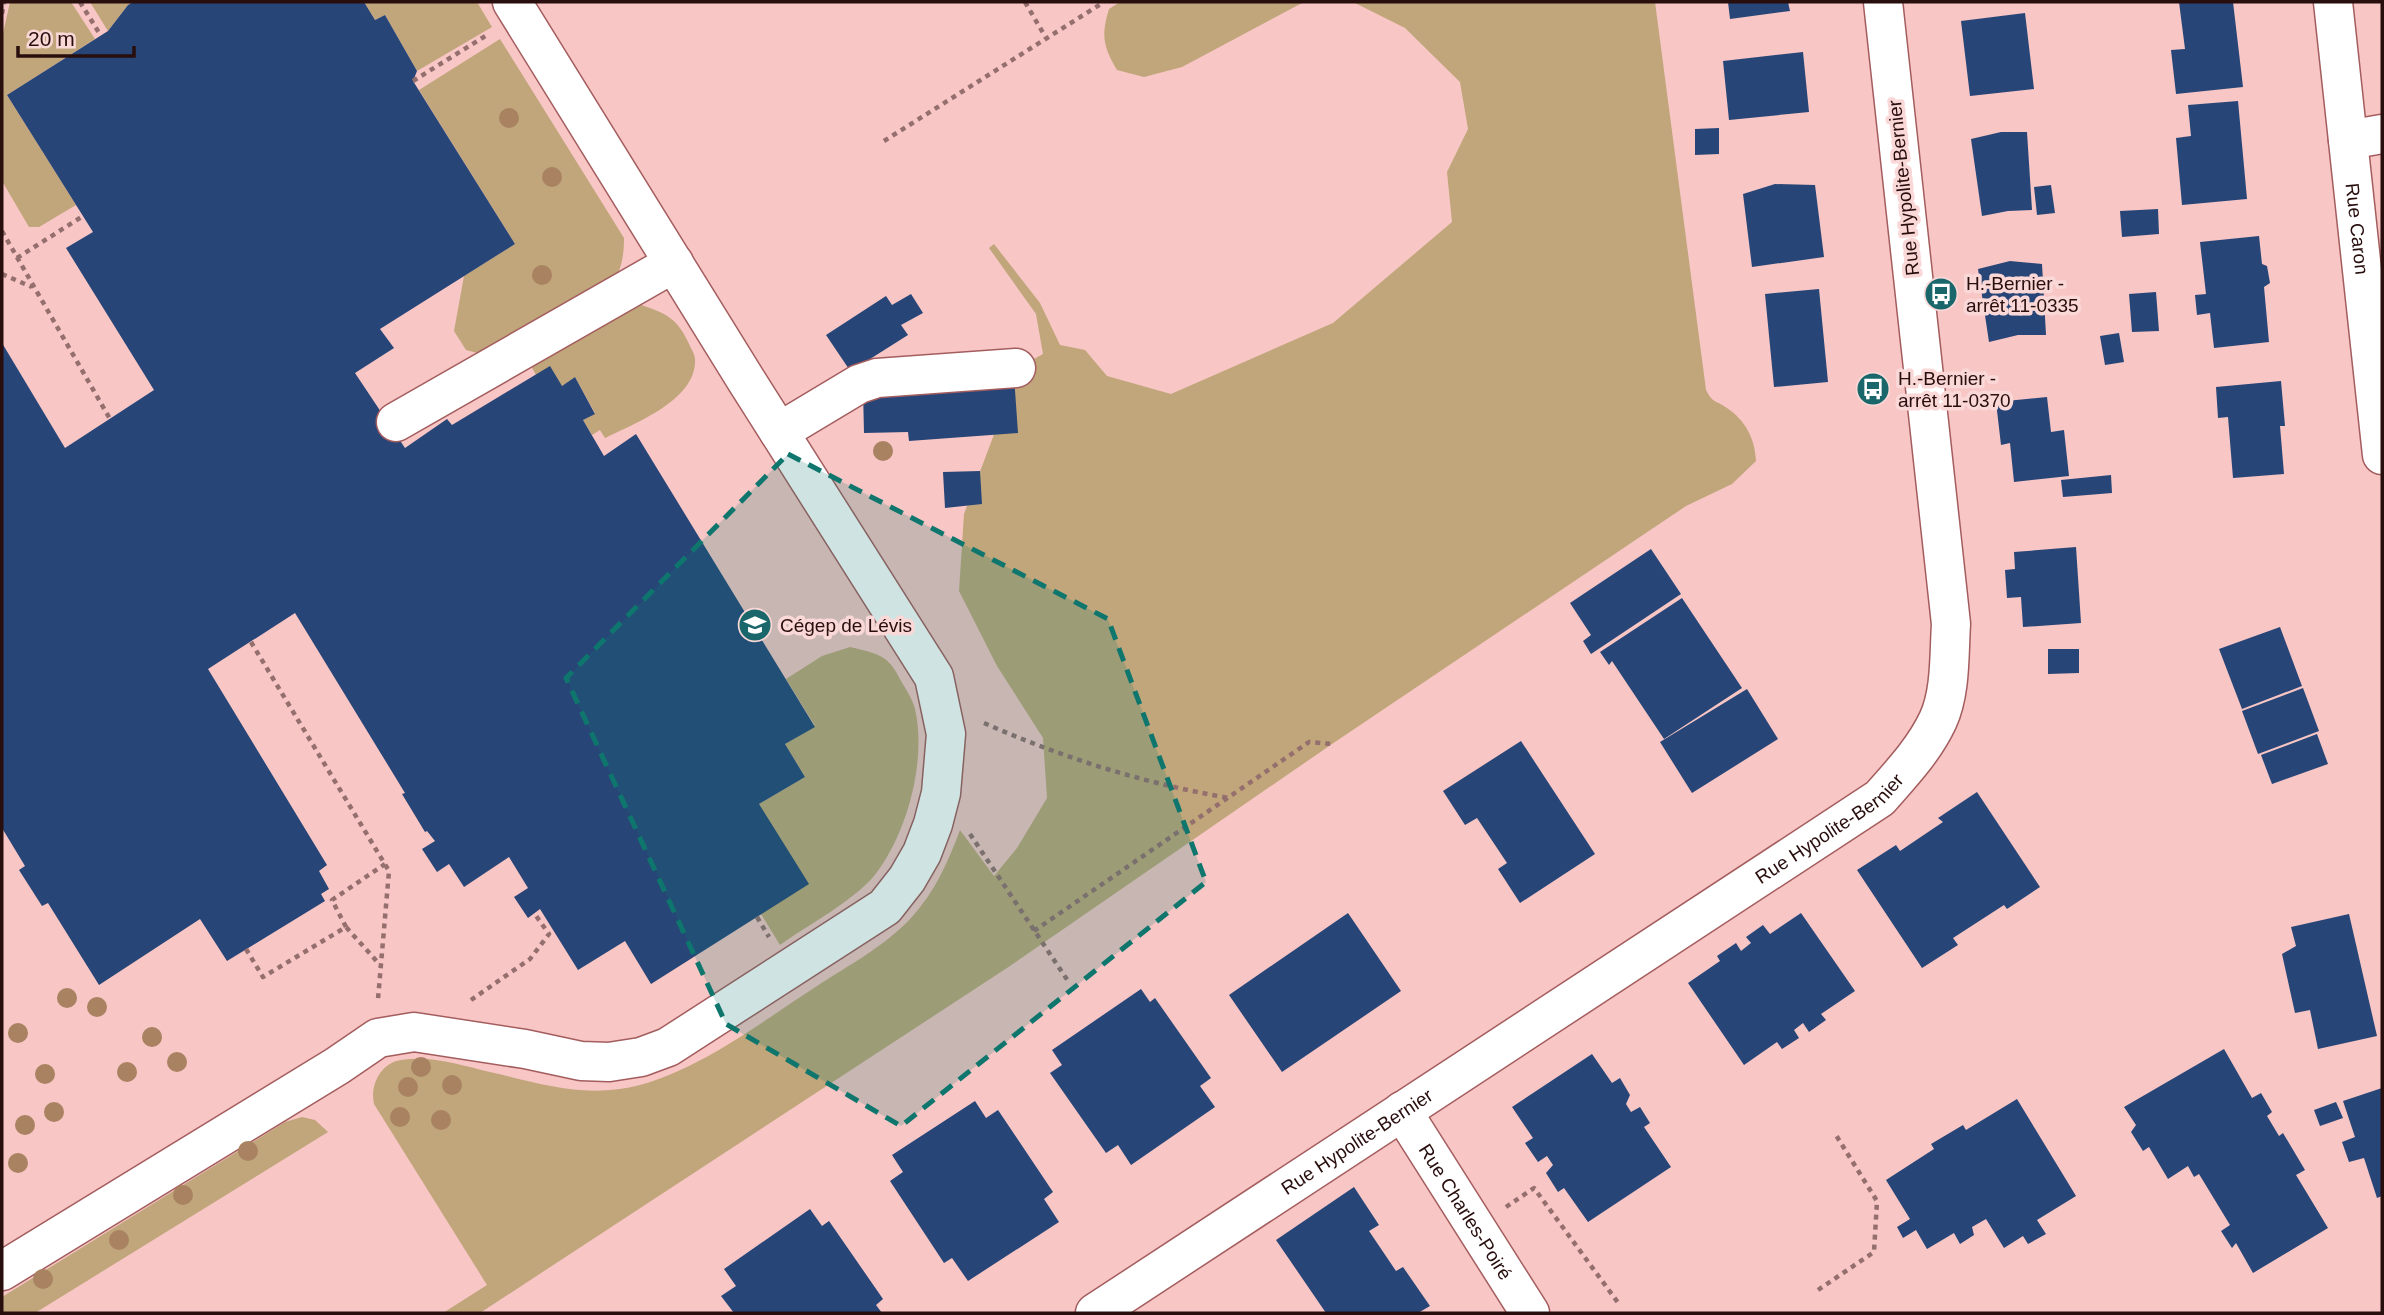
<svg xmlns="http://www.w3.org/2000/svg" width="2384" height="1315" font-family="Helvetica,sans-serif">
<rect width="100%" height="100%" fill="#f7c6c5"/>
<path fill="#c0a67a" d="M10 2H71L95 39 7 95 76 205 39 227H29L2 181V38Z
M90 2H133L128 5 108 31Z
M364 2H477L492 27 417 71 385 15 375 20Z
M1120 2H1304L1182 67 1144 77 1117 70C1103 46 1101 36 1109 9Z
M1353 2H1655L1706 390C1713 404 1716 400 1727 408 1746 421 1755 439 1756 461L1732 484 1686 506 1332 744 1010 966 480 1313H443L487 1285 374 1104C370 1086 380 1063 401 1060 431 1055 461 1065 490 1072 529 1081 570 1094 610 1090 681 1085 758 1024 817 986 849 965 885 946 911 918 935 892 948 862 960 830L994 876 1017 848 1047 798 1043 738 997 666 959 591 964 514 1004 408 1025 364 1043 354 1036 314 989 248 994 244 1040 303 1060 345 1085 350 1107 376 1171 394 1333 323 1452 222 1447 172 1468 129 1460 82 1405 28Z
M500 39 624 238C624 254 622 265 616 279L492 357 466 350 454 331 464 276 515 244 419 90Z
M641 305C666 313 678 319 689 344 691 348 695 355 695 359 697 400 635 423 605 438L600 430 592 435 583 420 595 413 575 377 562 386 536 375 531 366 615 314Z
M850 647C862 650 875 652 885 659 892 664 897 673 901 681 906 689 913 700 915 709 927 760 907 835 874 876 853 901 808 925 780 945L761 914 759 804 805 777 785 744 815 726 786 679 822 656Z
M302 1117 315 1120 328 1132 35 1313H2V1297L285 1122Z"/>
<path fill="#274577" d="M133 2H364L375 20 385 15 417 71 413 81 515 244 380 329 394 348 355 373 405 448 447 419 452 425 550 366 562 386 575 377 595 414 583 420 604 456 636 434 815 727 785 744 805 777 759 804 809 884 651 984 625 941 578 970 540 909 528 918 514 897 528 888 509 857 464 887 449 864 437 872 422 849 435 841 427 831 425 832 402 794 405 793 295 613 208 669 327 865 319 871 329 889 321 894 325 901 227 961 200 919 99 985 48 903 42 906 19 870 25 866 2 828V343L65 448 154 390 66 248 93 232 7 95 108 31 128 5Z
M1728 2H1788L1790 11 1730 19Z
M2179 2H2233L2243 87 2176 94 2171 50 2185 49Z
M2025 13 2034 89 1970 96 1961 21Z
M1803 52 1809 112 1729 120 1723 61Z
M2238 101 2247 199 2182 205 2176 138 2191 136 2188 105Z
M1719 128V154L1695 155V129Z
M2001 132H2027L2032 210 2008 211 1982 216 1971 139Z
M1775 184 1815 185 1824 257 1752 267 1743 194Z
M2051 185 2055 213 2037 215 2034 187Z
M2158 209 2159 234 2122 237 2120 211Z
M2259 236 2262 264 2267 266 2270 283 2264 287 2269 342 2214 348 2210 313 2197 315 2195 295 2206 294 2200 242Z
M2010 261 2042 264 2046 335H2018L1989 342 1978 269Z
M1819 289 1828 382 1774 387 1765 294Z
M2156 292 2159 331 2132 332 2129 294Z
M911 294 923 313 901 325 908 335 870 359 876 366 855 378 826 335 886 296 892 305Z
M2119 333 2124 362 2105 365 2100 336Z
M1014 376 1018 433 909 441 908 432 864 433 863 390Z
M2281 381 2285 426H2280L2284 474 2233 478 2228 417 2218 418 2216 387Z
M2047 397 2051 432 2064 430 2069 476 2014 482 2010 443 2001 445 1996 402Z
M980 471 982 504 945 508 943 472Z
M2111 475 2112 493 2063 497 2061 480Z
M2076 547 2081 623 2023 627 2021 597 2007 598 2005 570 2015 569 2014 552Z
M1651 549 1681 594 1591 654 1583 641 1591 635 1570 603Z
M1682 598 1742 688 1664 739 1612 661 1609 665 1600 652Z
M2280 627 2302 686 2242 709 2219 649Z
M2048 649H2079V673L2048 674Z
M2303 688 2319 731 2258 754 2242 711Z
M1747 689 1778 739 1692 793 1660 742Z
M2317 734 2328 764 2272 784 2261 755Z
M1521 741 1595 854 1520 903 1498 869 1507 863 1477 818 1465 825 1443 791Z
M1977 792 2040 887 2007 909 2004 905 1953 938 1958 945 1922 968 1857 870 1896 845 1900 851 1943 822 1938 818Z
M1348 913 1401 991 1282 1072 1229 995Z
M1801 913 1855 991 1821 1014 1826 1020 1809 1032 1803 1023 1794 1030 1799 1038 1782 1049 1777 1042 1744 1065 1688 983 1720 961 1717 956 1736 943 1741 951 1751 943 1746 937 1763 925 1770 934Z
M2349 914 2377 1036 2318 1049 2310 1010 2295 1013 2282 954 2296 946 2291 927Z
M1141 989 1150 1002 1155 998 1211 1078 1200 1086 1215 1107 1131 1165 1118 1145 1106 1153 1050 1073 1062 1065 1052 1050Z
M2224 1049 2252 1098 2261 1093 2272 1112 2267 1116 2279 1136 2283 1133 2305 1170 2296 1175 2328 1228 2253 1273 2236 1243 2232 1248 2221 1231 2230 1225 2199 1174 2194 1177 2188 1166 2168 1179 2149 1147 2143 1151 2131 1132 2136 1125 2124 1107Z
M1592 1054 1612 1083 1620 1078 1630 1095 1626 1104 1631 1112 1640 1107 1650 1123 1644 1127 1671 1167 1588 1222 1564 1188 1558 1192 1546 1173 1553 1165 1547 1156 1538 1162 1525 1143 1533 1138 1512 1107Z
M2382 1088V1196L2377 1198 2364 1158 2349 1162 2342 1142 2355 1137 2343 1101Z
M2017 1099 2076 1196 2037 1220 2046 1234 2028 1244 2023 1236 2004 1248 1986 1219 1972 1227 1974 1235 1960 1244 1954 1233 1927 1249 1916 1230 1903 1238 1897 1227 1910 1219 1886 1180 1934 1149 1931 1144 1963 1125 1966 1130Z
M975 1101 986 1118 998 1110 1053 1192 1044 1199 1059 1222 968 1281 952 1258 944 1263 890 1181 903 1172 892 1155Z
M2336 1102 2343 1118 2320 1126 2314 1110Z
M1354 1187 1379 1225 1369 1231 1396 1271 1403 1267 1430 1306 1418 1313H1326L1276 1240Z
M810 1209 822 1226 829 1221 883 1299 876 1305 882 1313H734L721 1296 736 1286 724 1269Z"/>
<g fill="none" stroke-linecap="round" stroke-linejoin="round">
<defs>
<g id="minor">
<path id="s1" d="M2333 2 2382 455"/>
<path d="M2348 140 2382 134"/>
<path d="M396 422 674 263"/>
<path d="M779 432 859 384 877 378 1016 368"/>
<path id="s2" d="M1402 1111 1530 1313"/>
<path d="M2 1271 337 1066 378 1038 414 1032 525 1049 581 1061 609 1062 641 1057 668 1047 885 907 907 879 922 853 933 824 941 793 946 734 934 677 746 380 512 2"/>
<path id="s3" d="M1095 1313 1880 798C1901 774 1924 750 1938 720 1951 692 1949 654 1951 624L1883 2"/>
</g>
</defs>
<use href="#minor" stroke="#a45d5e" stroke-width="41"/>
<path stroke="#956e6e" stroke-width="4.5" stroke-dasharray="5 5" stroke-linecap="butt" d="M80 2 101 36
M1025 2 1046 38
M2 14 4 2
M413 81 487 35
M884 141 1104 2
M2 231 110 419
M17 258 83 216
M2 274 32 287
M251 642 389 871 378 999
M984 723C1064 758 1142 783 1229 798
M970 834 1068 981
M757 917 769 937
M346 927 332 900 385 864
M1034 931 1309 742 1332 744
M246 949 263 977 346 927 381 966
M471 1000 530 959 549 934 534 913
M1506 1207 1534 1188 1619 1304
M1818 1290 1874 1252 1877 1201 1834 1132"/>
<use href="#minor" stroke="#fff" stroke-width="38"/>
</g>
<g fill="#a88261">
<circle cx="509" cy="118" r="10"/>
<circle cx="552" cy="177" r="10"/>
<circle cx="542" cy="275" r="10"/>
<circle cx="883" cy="451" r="10"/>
<circle cx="67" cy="998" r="10"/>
<circle cx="97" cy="1007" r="10"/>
<circle cx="18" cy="1033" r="10"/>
<circle cx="152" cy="1037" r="10"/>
<circle cx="177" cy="1062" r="10"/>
<circle cx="421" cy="1067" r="10"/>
<circle cx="127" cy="1072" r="10"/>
<circle cx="45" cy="1074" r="10"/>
<circle cx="452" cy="1085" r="10"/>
<circle cx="408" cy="1087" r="10"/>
<circle cx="54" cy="1112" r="10"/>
<circle cx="400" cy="1117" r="10"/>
<circle cx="441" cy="1120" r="10"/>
<circle cx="25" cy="1125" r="10"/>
<circle cx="248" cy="1151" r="10"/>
<circle cx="18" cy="1163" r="10"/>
<circle cx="183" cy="1195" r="10"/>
<circle cx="119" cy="1240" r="10"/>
<circle cx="43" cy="1279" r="10"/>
</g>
<path fill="#0f766e" fill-opacity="0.2" stroke="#0f766e" stroke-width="5" stroke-dasharray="14 9" stroke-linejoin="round" d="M788 454 1108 619 1206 882 901 1126 726 1024 566 678Z"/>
<defs>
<symbol id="bus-disc" viewBox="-11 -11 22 22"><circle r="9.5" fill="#1a676b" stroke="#f9d8d7"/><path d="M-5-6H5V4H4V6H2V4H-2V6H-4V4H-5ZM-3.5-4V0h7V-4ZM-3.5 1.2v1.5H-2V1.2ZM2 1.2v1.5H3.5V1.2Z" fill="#fff"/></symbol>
<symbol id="university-disc" viewBox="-11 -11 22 22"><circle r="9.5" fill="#1a676b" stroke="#f9d8d7"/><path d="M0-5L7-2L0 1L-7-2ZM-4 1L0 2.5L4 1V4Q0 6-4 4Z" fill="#fff"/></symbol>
</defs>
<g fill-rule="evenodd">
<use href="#bus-disc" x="1922" y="275" width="38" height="38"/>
<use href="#bus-disc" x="1854" y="370" width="38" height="38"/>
<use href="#university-disc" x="736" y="606" width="38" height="38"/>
</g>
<g text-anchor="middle" stroke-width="7" stroke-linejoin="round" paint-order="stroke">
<g font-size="19" fill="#290e0e" stroke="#f9d8d7">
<text transform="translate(1903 188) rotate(-96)" y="7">Rue Hypolite-Bernier</text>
<text dy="7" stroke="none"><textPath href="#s1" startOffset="228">Rue Caron</textPath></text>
<text dy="7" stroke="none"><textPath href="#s3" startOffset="880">Rue Hypolite-Bernier</textPath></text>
<text dy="7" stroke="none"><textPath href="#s3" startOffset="313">Rue Hypolite-Bernier</textPath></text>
<text dy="7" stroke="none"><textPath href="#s2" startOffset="119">Rue Charles-Poiré</textPath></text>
</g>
<g font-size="19" fill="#290e0e" stroke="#f9d8d7" text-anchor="start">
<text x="1966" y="290">H.-Bernier -<tspan x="1966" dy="22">arrêt 11-0335</tspan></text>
<text x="1898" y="385">H.-Bernier -<tspan x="1898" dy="22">arrêt 11-0370</tspan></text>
<text x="780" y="632">Cégep de Lévis</text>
</g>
</g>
<rect width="2384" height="1315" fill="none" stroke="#290e0e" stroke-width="7"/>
<path d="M18 46v10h116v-10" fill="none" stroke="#290e0e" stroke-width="3.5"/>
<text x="28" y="46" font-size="21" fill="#290e0e" stroke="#f9d8d7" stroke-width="5" paint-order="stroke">20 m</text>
</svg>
